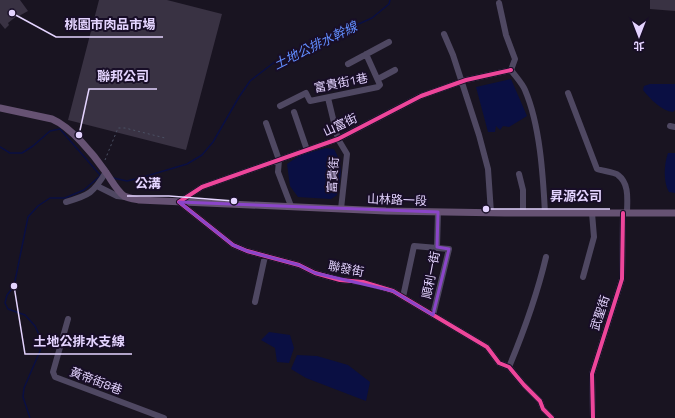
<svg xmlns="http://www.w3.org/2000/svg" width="675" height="418" font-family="'Titillium Web','Noto Sans TC',sans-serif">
<rect width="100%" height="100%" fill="#191421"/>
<path fill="#0a0f43" d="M511 79 527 116 509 127 503 126 500 130 496 126 495 132H488L476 87Z
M650 84H675V110L673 112C662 111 650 99 643 90L644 86Z
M326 148 334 149C344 167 341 175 337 195L331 199 298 197 290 186 287 164 300 155Z
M668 153H675V193L669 192C663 182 664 164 668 153Z
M269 332 290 335 294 348 289 363 277 362 275 348 261 340Z
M297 355 317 356 348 365 370 382 366 401 306 378 291 369Z"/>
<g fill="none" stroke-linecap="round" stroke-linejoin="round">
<path stroke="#0a0f43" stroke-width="1.5" d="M0 147 10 153H22L33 146 50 131 60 129 101 176
M113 178 127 181 140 178 187 164 202 155 213 142 239 97 250 81 276 61 372 18 389 4 390 0
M30 418 23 397 24 388 40 351 41 339 35 326 25 315 8 309 5 303 7 295 14 286 28 217 38 206 50 198H65L84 190 100 176"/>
</g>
<path fill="#393243" d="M0 0H20L28 11 19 16 18 15 8 23 9 25 5 29 0 23Z
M99 0H167L222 14 186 150 68 120Z
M650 0H675V11L650 9Z"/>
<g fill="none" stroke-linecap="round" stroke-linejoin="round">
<path stroke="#4b5164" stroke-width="1" stroke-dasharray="2 3" stroke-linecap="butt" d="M105 160 118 128H125L165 138"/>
<path stroke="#4f4862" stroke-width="6" d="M499 3 506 35 515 59 511 70C515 76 522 83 525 90 540 125 543 175 545 213
M444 34 453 55 479 135 488 169 491 213
M348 64 389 42
M511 70 466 80 421 96 338 139 202 187 179 202 233 245 247 251 299 265 315 273 340 280 363 282 393 291 403 297 487 347 499 363 509 367 524 385 540 401 543 409 552 418
M378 79 395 70
M568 93 597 169C603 171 615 172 618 175 630 184 627 201 627 213
M328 98 338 139 347 154 341 209
M280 106 306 93 310 101 378 87 380 85 366 54
M294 112 307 150
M266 123 279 160 278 172 291 206
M670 126 675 127
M519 174 523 190V213
M97 186 117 196 125 197
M66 202C90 195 93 193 106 172
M437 247 438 212
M583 277 594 237 592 213
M403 297 414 246 449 249 433 315
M255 302 265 256
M68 319 53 372 55 377 164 418
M509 367C524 331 537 295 546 257
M593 418 592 374 622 279 623 213"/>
<path stroke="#665273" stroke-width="7" d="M0 108 52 119C71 127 94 155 105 171 111 179 116 190 124 196 128 198 134 199 139 200L386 211 505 213H675"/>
<defs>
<path id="cycleway" d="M511 70 466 80 421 96 338 139 202 187 179 202 233 245 247 251 299 265 315 273 340 280 363 282 393 291 403 297 487 347 499 363 509 367 524 385 540 401 543 409 552 418
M593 418 592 374 622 279 623 213"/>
</defs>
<use href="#cycleway" stroke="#180e27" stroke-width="6"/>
<use href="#cycleway" stroke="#ed469a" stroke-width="4"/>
</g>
<path fill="none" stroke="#8b45c9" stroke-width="3" stroke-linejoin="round" d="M179 202 438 212 437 247 449 249 433 315 393 291 315 273 299 265 247 251 233 245Z"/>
<g text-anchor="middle" stroke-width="4" stroke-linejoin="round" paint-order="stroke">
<g font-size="12" fill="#e4d4ff" stroke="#180e27">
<text transform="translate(341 83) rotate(-11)" y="4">富貴街1巷</text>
<text transform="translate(340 125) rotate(-25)" y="4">山富街</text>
<text transform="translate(333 175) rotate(-86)" y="4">富貴街</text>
<text transform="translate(397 200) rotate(2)" y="4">山林路一段</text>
<text transform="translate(346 269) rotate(11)" y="4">聯發街</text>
<text transform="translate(431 275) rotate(-79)" y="4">順利一街</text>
<text transform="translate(600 313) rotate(-72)" y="4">武聖街</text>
<text transform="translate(96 381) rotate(21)" y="4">黃帝街8巷</text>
</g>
<g font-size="13" font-style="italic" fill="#628eff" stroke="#180e27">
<text transform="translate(315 45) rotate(-26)" y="5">土地公排水幹線</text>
</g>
</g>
<path fill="none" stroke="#e4d4ff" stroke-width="1.5" d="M12 13L56 37H163M79 135L89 89H157M234 201L169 196H127M486 209L542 209H610M14 286L25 354H132"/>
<g fill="#e4d4ff" stroke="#180e27" stroke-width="1.5">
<circle cx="12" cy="13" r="4"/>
<circle cx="79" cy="135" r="4"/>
<circle cx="234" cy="201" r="4"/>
<circle cx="486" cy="209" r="4"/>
<circle cx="14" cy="286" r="4"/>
</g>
<g font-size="13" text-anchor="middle" font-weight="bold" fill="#e4d4ff" stroke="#180e27" stroke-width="4" stroke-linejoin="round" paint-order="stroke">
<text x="110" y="29">桃園市肉品市場</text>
<text x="123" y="81">聯邦公司</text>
<text x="148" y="188">公溝</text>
<text x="576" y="201">昇源公司</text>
<text x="79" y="346">土地公排水支線</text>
</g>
<g transform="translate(639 36) rotate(180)" stroke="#180e27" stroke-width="3" paint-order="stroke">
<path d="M0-3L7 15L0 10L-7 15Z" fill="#e4d4ff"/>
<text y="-6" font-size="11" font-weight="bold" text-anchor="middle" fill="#e4d4ff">北</text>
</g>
</svg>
